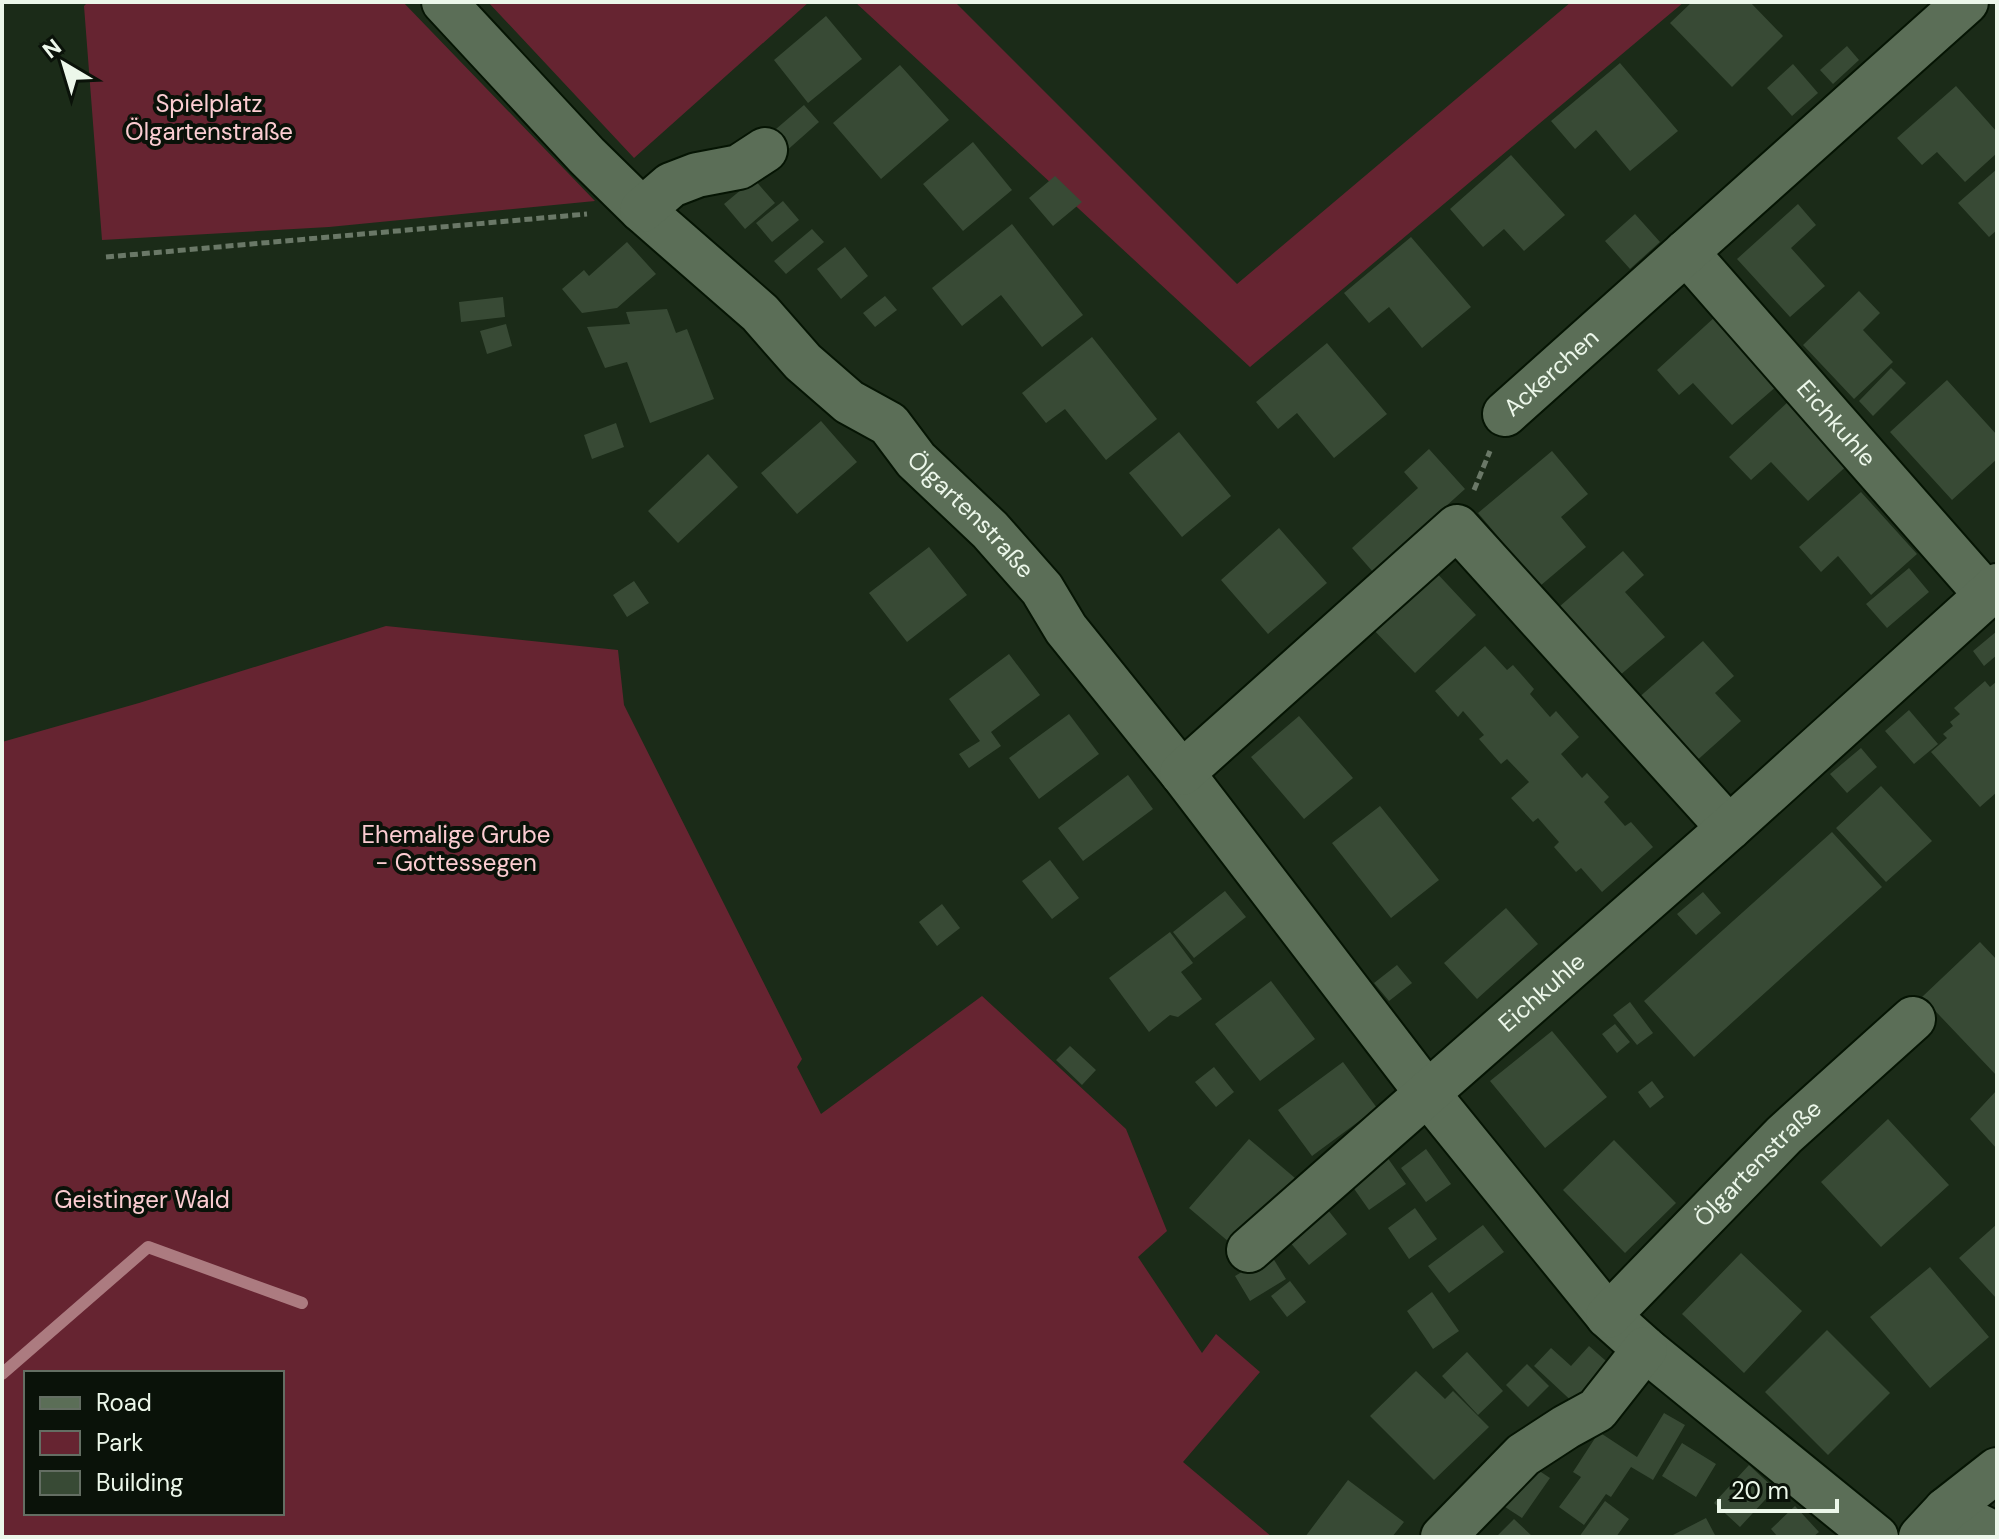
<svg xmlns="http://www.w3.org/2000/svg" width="1999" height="1539" font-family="'DM Sans',sans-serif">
<rect width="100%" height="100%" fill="#1b2b18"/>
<path fill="#662431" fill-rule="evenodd" d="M88 2H403L595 201 329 227 102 240 84 6Z
M488 2H809L634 158Z
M855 2H955L1237 284 1571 2H1684L1250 367Z
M386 626 618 650 624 705 802 1059 797 1067 821 1114 982 996 1126 1129 1167 1231 1138 1257 1202 1353 1216 1334 1260 1372 1183 1462 1272 1537H2V742L139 703ZM26 1373H282V1513H26Z"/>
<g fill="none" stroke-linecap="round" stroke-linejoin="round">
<path stroke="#ac7b80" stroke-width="12" d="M2 1374 148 1247 302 1303"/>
</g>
<path fill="#384a35" d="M1692 2H1750L1783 36 1732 87 1670 23Z
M826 16 862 59 808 103 774 60Z
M1847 46 1859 60 1833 84 1820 70Z
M1620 63 1678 131 1630 171 1596 130 1575 149 1551 121Z
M1793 64 1818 93 1792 116 1767 88Z
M900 65 949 120 881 179 833 123Z
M1956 86 1997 132V153L1965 182 1937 152 1922 165 1897 138Z
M804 105 819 122 784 153 769 135Z
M973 142 1012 190 963 231 923 184Z
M1511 155 1565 215 1524 251 1504 229 1483 247 1450 209Z
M1997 169V230L1989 237 1958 203Z
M1055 176 1082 202 1053 226 1029 198Z
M754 179 775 203 745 229 724 204Z
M783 201 799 220 772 242 756 223Z
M1798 204 1816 225 1791 248 1825 286 1790 317 1737 259Z
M1635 214 1660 242 1630 269 1605 241Z
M1012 224 1083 315 1042 347 1001 295 962 326 932 288Z
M812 229 824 242 786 274 774 261Z
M1411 237 1471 307 1422 348 1389 307 1369 323 1344 293Z
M627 242 656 274 617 308 582 313 562 289 584 270 589 276Z
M845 247 868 276 841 299 817 269Z
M1859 291 1880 313 1863 330 1893 362 1854 399 1803 345Z
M885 296 897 310 875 327 863 313Z
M503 297 505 317 461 322 459 302Z
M667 309 676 333 687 329 714 399 650 423 627 362 605 368 587 327 630 324 626 312Z
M1716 316 1778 385 1732 425 1693 383 1679 395 1657 370Z
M506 324 512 346 487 354 480 331Z
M1092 337 1157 419 1106 460 1065 409 1046 423 1022 393Z
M1327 343 1387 414 1334 458 1297 413 1278 429 1256 402Z
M1891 368 1906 383 1873 416 1859 401Z
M1947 380 1997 435V459L1952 500 1890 432Z
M1791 399 1851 462 1808 501 1771 462 1751 480 1729 457Z
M821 421 857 462 797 514 761 473Z
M616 423 624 447 592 459 584 435Z
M1179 432 1231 496 1182 537 1129 473Z
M1429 449 1465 489 1373 572 1352 548 1418 488 1404 472Z
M1552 451 1588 494 1561 517 1586 547 1540 586 1478 513Z
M708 454 738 487 678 543 648 511Z
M1861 492 1917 554 1871 595 1838 556 1821 572 1799 547Z
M1279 528 1327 583 1268 634 1221 580Z
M929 547 967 595 907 642 869 593Z
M1623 551 1644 575 1625 592 1665 637 1619 676 1559 607Z
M1432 568 1476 615 1415 673 1370 626Z
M1909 568 1929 592 1887 628 1866 604Z
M634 581 649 603 627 617 613 595Z
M1997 631V655L1984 666 1973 651Z
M1703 641 1734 676 1715 693 1741 721 1693 764 1636 700Z
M1485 646 1507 670 1513 665 1534 689 1530 694 1550 717 1556 711 1579 737 1561 754 1582 778 1587 773 1609 797 1604 802 1625 826 1631 822 1653 847 1602 892 1581 868 1576 872 1554 847 1559 842 1538 818 1533 822 1511 798 1529 782 1507 759 1501 764 1479 739 1484 735 1463 711 1458 717 1435 691Z
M1009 654 1040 695 991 732 1001 746 969 768 959 754 980 741 949 699Z
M1985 681 1990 687 1997 681V792L1980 807 1931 752 1947 738 1943 734 1953 726 1950 722 1960 714 1954 708Z
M1909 710 1938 744 1914 764 1885 731Z
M1069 714 1099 754 1039 799 1009 758Z
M1299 716 1353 778 1304 819 1251 757Z
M1861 748 1877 767 1847 793 1830 774Z
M1128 775 1153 809 1083 861 1058 828Z
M1881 786 1932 841 1886 882 1836 828Z
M1380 806 1439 880 1391 918 1332 843Z
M1832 832 1882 887 1694 1057 1644 1001Z
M1050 860 1079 898 1052 919 1022 881Z
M1225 891 1246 917 1194 958 1173 932Z
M1703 892 1721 913 1696 935 1677 914Z
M942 904 960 928 937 946 919 922Z
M1506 908 1538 944 1477 999 1444 963Z
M1170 932 1193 963 1181 972 1202 999 1178 1017 1170 1015 1149 1032 1109 978Z
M1980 942 1997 960V1076L1922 997Z
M1397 965 1412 983 1389 1001 1374 983Z
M1271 981 1315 1039 1260 1081 1215 1024Z
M1630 1002 1653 1033 1637 1045 1613 1015Z
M1615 1024 1630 1042 1617 1053 1602 1034Z
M1552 1031 1607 1097 1545 1148 1490 1081Z
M1070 1046 1096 1070 1082 1085 1056 1060Z
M1343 1062 1377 1108 1312 1156 1278 1110Z
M1214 1067 1234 1092 1216 1107 1195 1082Z
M1652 1081 1664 1097 1650 1108 1638 1092Z
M1997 1090V1149L1970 1119Z
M1888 1119 1949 1185 1881 1247 1821 1182Z
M1249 1139 1295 1178 1236 1248 1189 1208Z
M1614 1140 1676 1203 1625 1253 1563 1190Z
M1426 1149 1451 1184 1426 1202 1401 1168Z
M1387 1157 1406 1184 1369 1210 1350 1183Z
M1415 1208 1437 1239 1409 1259 1388 1228Z
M1328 1210 1347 1234 1309 1265 1289 1241Z
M1997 1224V1299L1959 1258Z
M1483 1225 1504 1252 1449 1293 1428 1266Z
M1741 1253 1802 1311 1744 1373 1682 1314Z
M1271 1255 1286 1279 1250 1301 1235 1276Z
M1930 1267 1989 1337 1930 1388 1870 1317Z
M1290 1281 1306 1302 1287 1317 1271 1296Z
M1432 1292 1459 1331 1433 1349 1407 1311Z
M1827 1330 1890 1393 1828 1455 1765 1392Z
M1589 1346 1614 1368 1578 1407 1534 1366 1551 1348 1571 1366Z
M1467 1352 1503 1391 1478 1415 1442 1376Z
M1527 1364 1549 1386 1528 1407 1506 1385Z
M1416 1371 1445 1399 1453 1391 1489 1427 1434 1480 1370 1416Z
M1664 1413 1685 1425 1653 1480 1631 1467 1611 1497 1606 1494 1584 1525 1559 1507 1581 1477 1573 1472 1599 1432 1637 1457Z
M1682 1443 1716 1464 1696 1497 1662 1476Z
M1526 1462 1550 1478 1522 1518 1499 1503Z
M1749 1465 1775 1489 1740 1527 1714 1503Z
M1348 1480 1404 1522 1392 1537H1305Z
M1605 1501 1629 1519 1616 1537H1579Z
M1795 1506 1819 1532 1813 1537H1778L1771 1529Z
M1706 1518 1716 1537H1674L1673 1535Z
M1514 1519 1533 1537H1496Z"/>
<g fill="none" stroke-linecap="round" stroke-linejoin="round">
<defs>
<g id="minor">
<path id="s1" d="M444 2 587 156 642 210 760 313 803 362 849 402 889 424 916 460 990 530 1042 589 1066 629 1182 773 1427 1093 1608 1316 1645 1349 1876 1537"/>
<path d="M642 210 671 185 697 175 739 167 765 150"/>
<path id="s2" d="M1686 252 1987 595"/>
<path id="s3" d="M1505 414 1966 2"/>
<path d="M1182 773 1457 527 1729 828"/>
<path id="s4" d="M1249 1250 1729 828 1997 586"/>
<path id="s5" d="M1608 1316 1784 1135 1913 1019"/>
<path d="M1946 1510 1997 1535"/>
<path d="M1443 1537 1523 1455 1566 1427 1597 1410 1645 1349"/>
<path d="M1921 1537 1946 1510 1997 1470"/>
</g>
</defs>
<use href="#minor" stroke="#051403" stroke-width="48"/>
<path stroke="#6a7867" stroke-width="5" stroke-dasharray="8 4" stroke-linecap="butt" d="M106 257 587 214
M1474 490 1490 451"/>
<use href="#minor" stroke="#5b6e57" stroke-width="44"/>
</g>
<g text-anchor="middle" stroke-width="8" stroke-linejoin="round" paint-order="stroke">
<g font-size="24" fill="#fccdd2" stroke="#0a1209">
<text x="209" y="112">Spielplatz<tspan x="209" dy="28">Ölgartenstraße</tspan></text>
<text x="456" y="843">Ehemalige Grube<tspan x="456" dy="28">- Gottessegen</tspan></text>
<text x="142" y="1208">Geistinger Wald</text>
</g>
<g font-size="24" fill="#ecf7ea" stroke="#0a1209">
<text dy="8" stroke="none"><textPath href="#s3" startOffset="62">Ackerchen</textPath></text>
<text dy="8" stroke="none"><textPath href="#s2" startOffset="228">Eichkuhle</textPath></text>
<text dy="8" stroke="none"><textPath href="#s1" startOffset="738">Ölgartenstraße</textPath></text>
<text dy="8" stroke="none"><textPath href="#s4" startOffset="390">Eichkuhle</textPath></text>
<text dy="8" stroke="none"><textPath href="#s5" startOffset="214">Ölgartenstraße</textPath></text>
</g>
</g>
<rect width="1999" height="1539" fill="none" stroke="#ecf7ea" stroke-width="8"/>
<rect x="24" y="1371" width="260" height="144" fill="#0a1209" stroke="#646e63" stroke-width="2"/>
<rect x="40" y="1397" width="40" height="12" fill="#5b6e57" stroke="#646e63" stroke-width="2"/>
<text x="96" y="1411" font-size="24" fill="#ecf7ea">Road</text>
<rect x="40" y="1431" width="40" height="24" fill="#662431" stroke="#646e63" stroke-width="2"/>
<text x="96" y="1451" font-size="24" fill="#ecf7ea">Park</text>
<rect x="40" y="1471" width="40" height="24" fill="#384a35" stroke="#646e63" stroke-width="2"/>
<text x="96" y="1491" font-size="24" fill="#ecf7ea">Building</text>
<g transform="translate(64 64) rotate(322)" stroke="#0a1209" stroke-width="6" paint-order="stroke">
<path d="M0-6L14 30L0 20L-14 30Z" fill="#ecf7ea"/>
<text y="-12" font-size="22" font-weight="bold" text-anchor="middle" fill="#ecf7ea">N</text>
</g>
<path d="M1719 1499v12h118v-12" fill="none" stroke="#ecf7ea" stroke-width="4"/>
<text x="1731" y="1499" font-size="24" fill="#ecf7ea" stroke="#0a1209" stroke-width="6" paint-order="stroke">20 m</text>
</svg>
